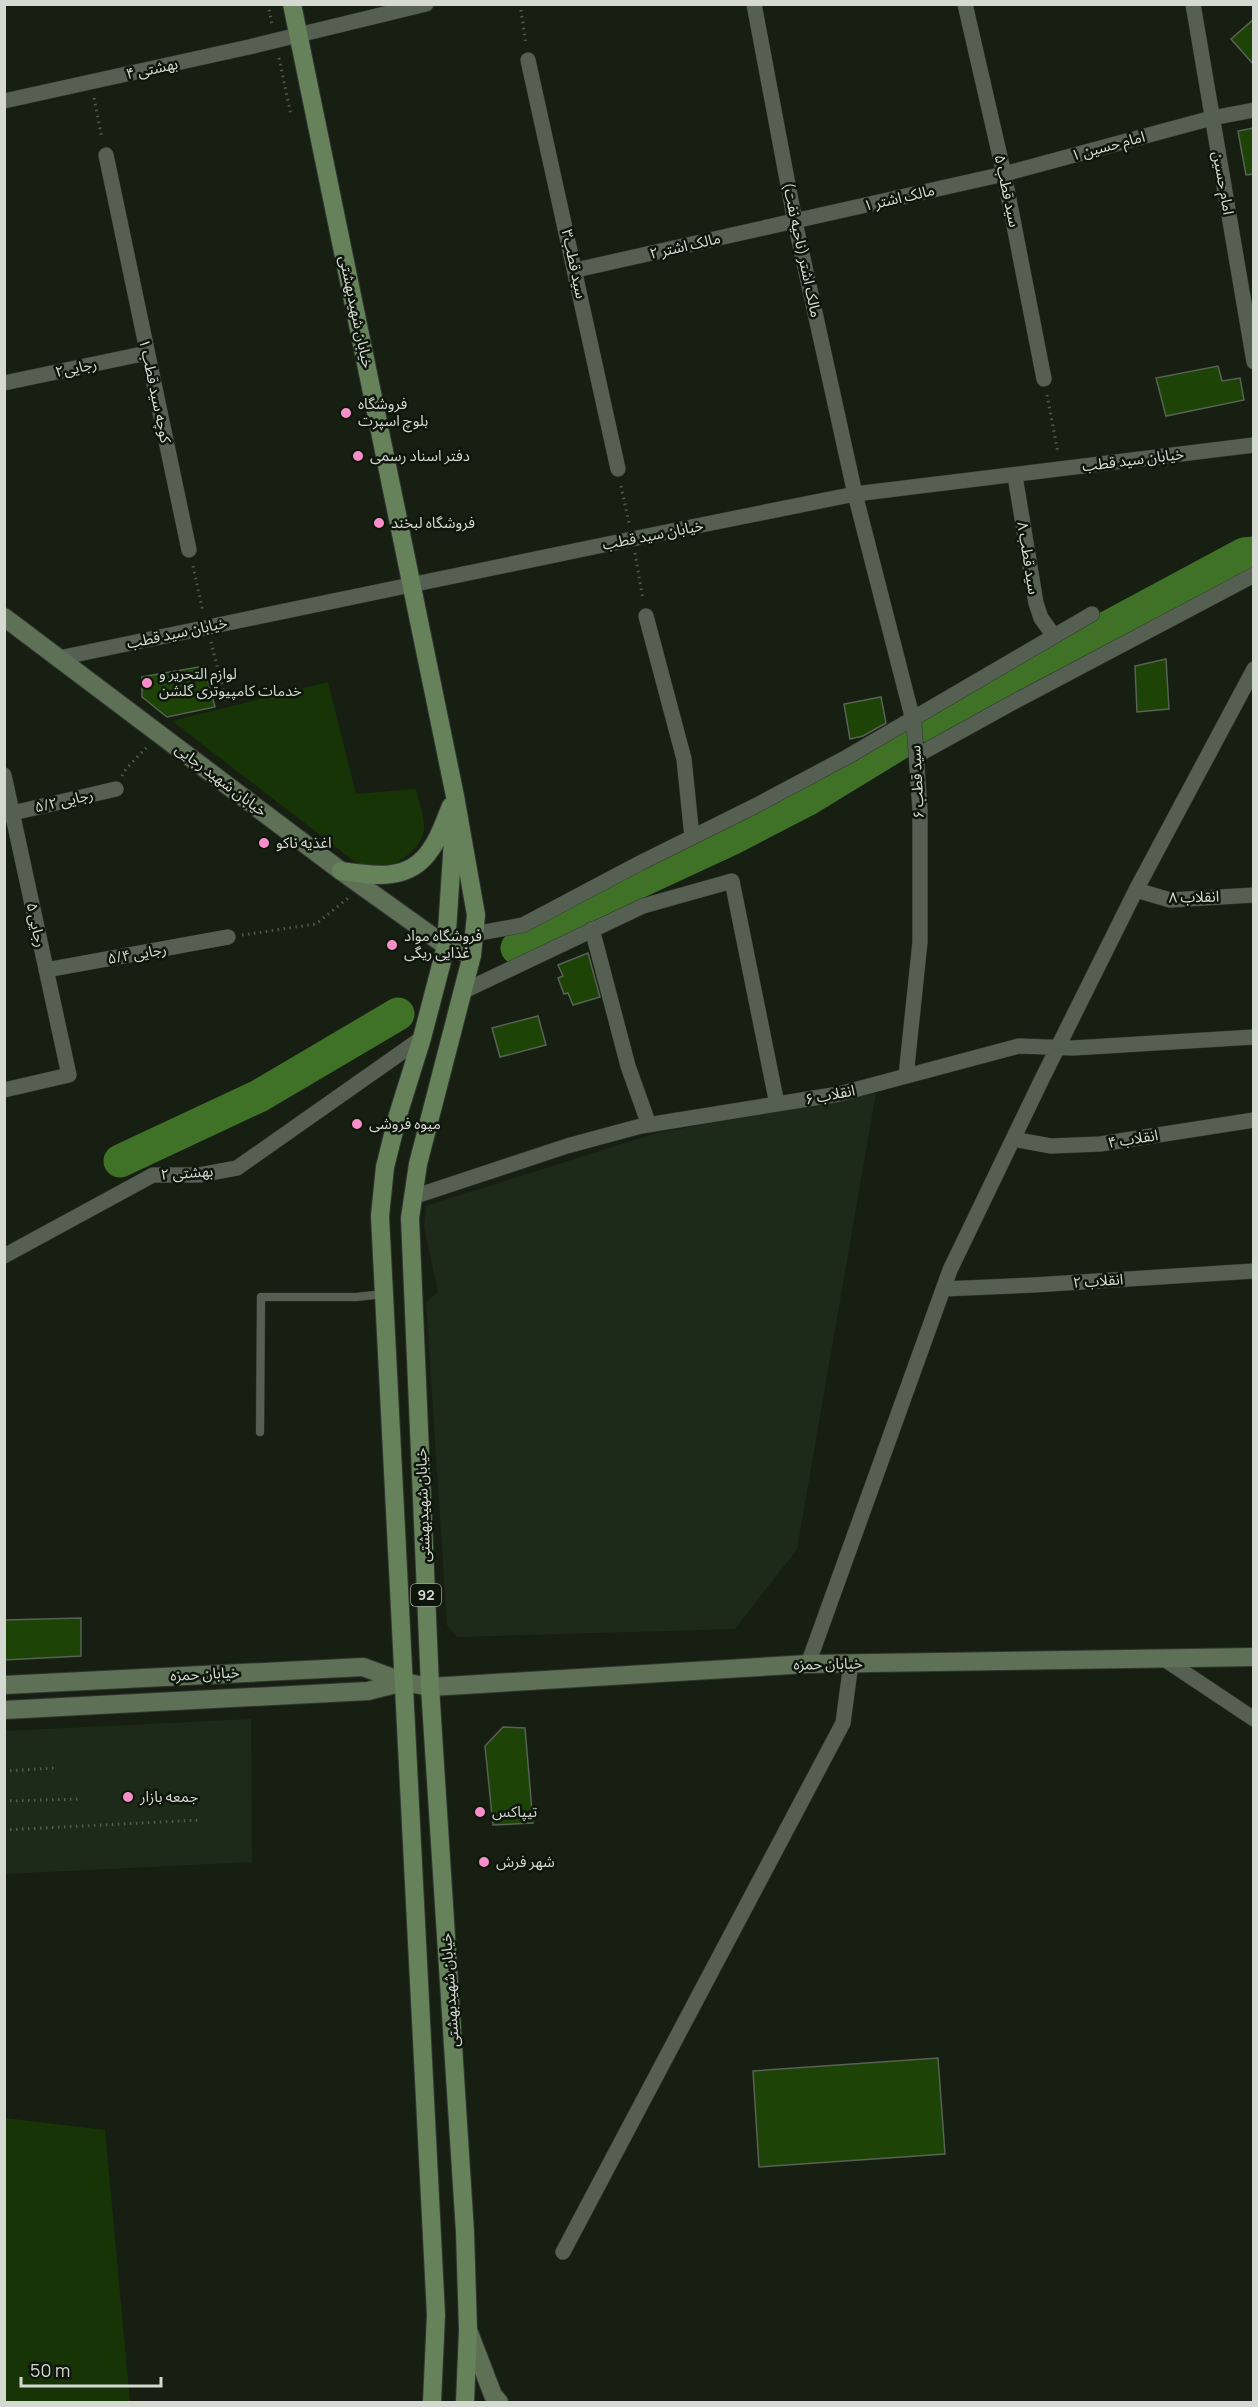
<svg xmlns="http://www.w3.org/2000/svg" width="1258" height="2407" font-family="Manrope,'Noto Sans Arabic',sans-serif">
<rect width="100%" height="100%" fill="#171f13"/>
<path fill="#1e2a19" d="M876 1093 797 1549 735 1629 457 1637 447 1625 426 1302 438 1292 424 1227 426 1206 657 1133Z
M251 1719 252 1862 5 1874V1731Z"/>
<path fill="#173407" d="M328 682 356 794 416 789C418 801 425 817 424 830 422 849 391 872 372 868 366 867 360 863 354 861L172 721Z
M5 2118 105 2130 130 2402H5Z"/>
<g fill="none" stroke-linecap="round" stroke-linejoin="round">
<path stroke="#3f7226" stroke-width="33" d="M928 726 961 706 1244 554 1254 553
M517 948 621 890 731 839 810 798 900 743
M120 1161 259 1096 398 1014"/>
</g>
<path fill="#1d4306" stroke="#586254" stroke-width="1.5" d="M1254 19V65L1231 39Z
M1254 128V174L1246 175 1238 131Z
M1218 366 1222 381 1240 378 1244 400 1166 416 1156 378Z
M1166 659 1169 709 1137 712 1135 666Z
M204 666 215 707 167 717 142 697V677Z
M881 697 886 723 863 736 850 739 844 704Z
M588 953 600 997 573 1005 568 993 564 994 558 978 563 976 558 965Z
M538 1016 546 1045 500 1057 492 1028Z
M81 1618V1656L4 1660V1620Z
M503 1727 525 1728 533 1823 493 1825 485 1746Z
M938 2058 945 2154 759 2167 753 2071Z"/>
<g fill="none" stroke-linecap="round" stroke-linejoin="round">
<defs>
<path id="lane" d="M260 1432 261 1297H356L384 1294"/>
<path id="street" d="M754 4 795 222 855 494 914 724 920 810V942L906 1076
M965 4 1004 174 1044 379
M1193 4 1254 362
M528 60 618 469
M4 101 249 47 426 4
M106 155 189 550
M576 270 1004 174 1212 118 1254 110
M4 383 147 353
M1015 476 1036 603 1041 618 1054 636
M646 616 684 759 692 837
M59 658 632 539 855 494 1254 445
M916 756 1012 703 1254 575
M4 775 69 1075 4 1090
M4 815 116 789
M1136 890 1170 900 1254 895
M592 929 628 1066 649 1125
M474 934 523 925 640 863 755 806 847 757 1092 614
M46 970 228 937
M464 991 643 906 732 881 777 1104
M1013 1139 1051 1146 1100 1144 1254 1120
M413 1197 567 1146 641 1126 839 1094 1019 1046 1073 1048 1254 1037
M4 1256 153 1175H199L237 1168 422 1038
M943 1289 1034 1285 1254 1271
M1164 1659 1254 1719
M808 1664 950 1270 1041 1081 1136 890 1254 669
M563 2252 843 1723 851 1663"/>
<path id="secondary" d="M4 617 341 871 446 946 472 955
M4 1685 363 1667 404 1682 430 1687 808 1664 1254 1657
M4 1710 368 1691 404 1682
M468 2330 493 2395 499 2402"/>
<path id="primary" d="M292 4 455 796 476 915 472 955 418 1164 410 1218 430 1687 465 2232 468 2330 465 2402
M341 871C374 876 410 882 431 849 440 837 445 820 451 806
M432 2402 436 2315 380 1216 385 1167 398 1115 422 1038 446 946 454 825"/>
</defs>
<use href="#lane" stroke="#313630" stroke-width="9"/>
<use href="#street" stroke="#313630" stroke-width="16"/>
<use href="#secondary" stroke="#313630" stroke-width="20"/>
<use href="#primary" stroke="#313630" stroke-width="20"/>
<path stroke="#535a4f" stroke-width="3" stroke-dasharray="1.5 4.5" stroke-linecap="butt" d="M268 4 272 25
M520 4 526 44
M279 58 291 115
M94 98 102 139
M1047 395 1058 453
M621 486 629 523
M635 553 643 600
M193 566 203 612
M211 642 226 701
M122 776 126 769 147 747
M242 935 316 924 348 898
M4 1771 54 1768
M4 1801 81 1799
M4 1830 200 1820"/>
<use href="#lane" stroke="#566052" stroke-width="8"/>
<use href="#street" stroke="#566052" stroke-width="15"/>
<use href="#secondary" stroke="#5e7156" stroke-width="18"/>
<use href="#primary" stroke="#66825b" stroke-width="18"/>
</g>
<g fill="#f98fc9" stroke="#0e150b" stroke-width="2">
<circle cx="346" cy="413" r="6"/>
<circle cx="358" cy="456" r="6"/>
<circle cx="379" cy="523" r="6"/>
<circle cx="147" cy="683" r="6"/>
<circle cx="264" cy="843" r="6"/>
<circle cx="392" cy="945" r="6"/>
<circle cx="357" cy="1124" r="6"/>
<circle cx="128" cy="1797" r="6"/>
<circle cx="480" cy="1812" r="6"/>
<circle cx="484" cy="1862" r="6"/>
</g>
<g text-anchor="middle" stroke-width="5" stroke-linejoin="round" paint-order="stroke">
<rect fill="#0e150b" stroke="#999e96" stroke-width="1.5" x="411" y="1584" width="30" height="22" rx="4.5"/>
<g font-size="14" font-weight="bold" fill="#d4d9d1">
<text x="426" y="1600">92</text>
</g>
<g font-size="15" fill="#d4d9d1" stroke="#0e150b">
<text transform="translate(152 69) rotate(-12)" y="5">بهشتی ۴</text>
<text transform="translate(1108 146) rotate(-15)" y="5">امام حسین ۱</text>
<text transform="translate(1223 183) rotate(80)" y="5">امام حسین</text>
<text transform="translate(1007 191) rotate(78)" y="5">سید قطب ۵</text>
<text transform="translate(899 198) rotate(-13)" y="5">مالک اشتر ۱</text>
<text transform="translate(685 246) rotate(-13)" y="5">مالک اشتر ۲</text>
<text transform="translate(802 250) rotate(78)" y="5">مالک اشتر (ناحیه نفت)</text>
<text transform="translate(574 264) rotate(78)" y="5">سید قطب۳</text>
<text transform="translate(356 312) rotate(78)" y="5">خیابان شهیدبهشتی</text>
<text transform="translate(76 368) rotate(-12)" y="5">رجایی۲</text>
<text transform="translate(155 391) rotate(78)" y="5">کوچه سید قطب ۱</text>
<text transform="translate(1133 460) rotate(-7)" y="5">خیابان سید قطب</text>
<text transform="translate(653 535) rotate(-11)" y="5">خیابان سید قطب</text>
<text transform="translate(1028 558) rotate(81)" y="5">سید قطب ۸</text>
<text transform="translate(177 633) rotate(-12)" y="5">خیابان سید قطب</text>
<text transform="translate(221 780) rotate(37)" y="5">خیابان شهید رجایی</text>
<text transform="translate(917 782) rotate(-93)" y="5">سید قطب ۶</text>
<text transform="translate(64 801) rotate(-13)" y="5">رجایی ۵/۲</text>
<text transform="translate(1194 897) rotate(-1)" y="5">انقلاب ۸</text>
<text transform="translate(36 925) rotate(78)" y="5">رجایی ۵</text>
<text transform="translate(137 954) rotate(-10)" y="5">رجایی ۵/۴</text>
<text transform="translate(830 1095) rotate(-11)" y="5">انقلاب ۶</text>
<text transform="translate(1133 1139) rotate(-9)" y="5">انقلاب ۴</text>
<text transform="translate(187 1173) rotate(-4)" y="5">بهشتی ۲</text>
<text transform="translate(1098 1281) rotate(-4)" y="5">انقلاب ۲</text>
<text transform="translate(423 1505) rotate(-92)" y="5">خیابان شهیدبهشتی</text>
<text transform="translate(828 1664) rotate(-1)" y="5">خیابان حمزه</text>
<text transform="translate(205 1674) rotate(-3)" y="5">خیابان حمزه</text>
<text transform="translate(450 1990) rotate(-94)" y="5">خیابان شهیدبهشتی</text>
</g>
<g font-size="15" fill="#d4d9d1" stroke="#0e150b" text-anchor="start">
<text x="358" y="409">فروشگاه<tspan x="358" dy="17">بلوچ اسپرت</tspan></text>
<text x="370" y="461">دفتر اسناد رسمی</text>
<text x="391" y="528">فروشگاه لبخند</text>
<text x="159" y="679">لوازم التحریر و<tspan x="159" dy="17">خدمات کامپیوتری گلشن</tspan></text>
<text x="276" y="848">اغذیه ناکو</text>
<text x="404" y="941">فروشگاه مواد<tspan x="404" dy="17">غذایی ریگی</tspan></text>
<text x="369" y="1129">میوه فروشی</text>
<text x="140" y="1802">جمعه بازار</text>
<text x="492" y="1817">تیپاکس</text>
<text x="496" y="1867">شهر فرش</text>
</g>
</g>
<rect width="1258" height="2407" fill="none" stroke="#d4d9d1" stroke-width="12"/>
<path d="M21 2377v9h140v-9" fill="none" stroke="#d4d9d1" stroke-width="3"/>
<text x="30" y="2377" font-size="18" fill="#d4d9d1" stroke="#0e150b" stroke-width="4.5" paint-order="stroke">50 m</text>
</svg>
